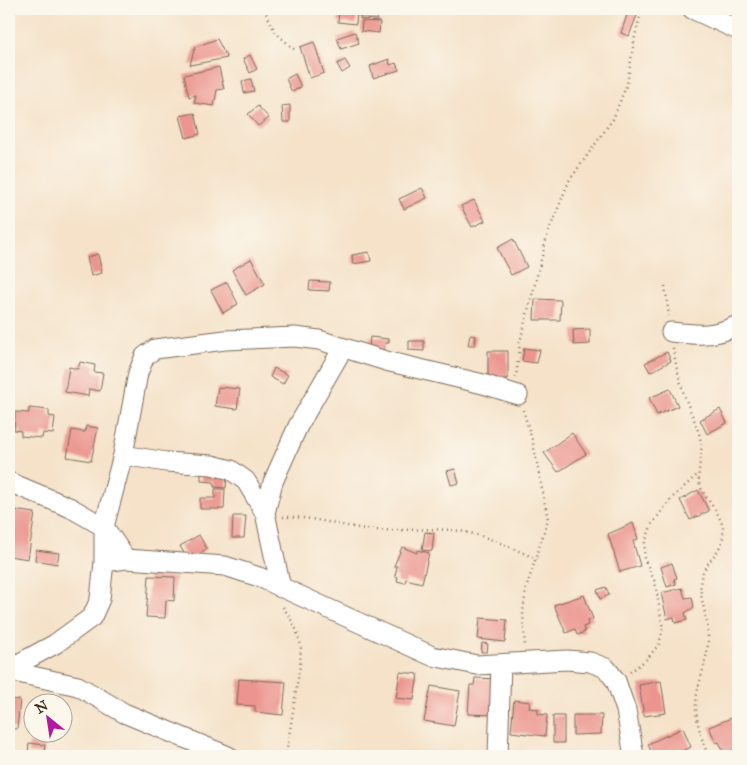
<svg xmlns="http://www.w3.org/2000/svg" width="747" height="765" font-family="'IM FELL Great Primer',serif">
<rect width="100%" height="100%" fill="#fbf7ec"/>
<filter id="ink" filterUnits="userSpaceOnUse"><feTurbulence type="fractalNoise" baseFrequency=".02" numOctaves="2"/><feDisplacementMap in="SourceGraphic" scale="10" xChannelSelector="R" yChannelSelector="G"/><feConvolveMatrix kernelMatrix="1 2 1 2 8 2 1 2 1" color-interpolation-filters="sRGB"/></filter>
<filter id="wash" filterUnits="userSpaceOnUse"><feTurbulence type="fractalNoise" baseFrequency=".0096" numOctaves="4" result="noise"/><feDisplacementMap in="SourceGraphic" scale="20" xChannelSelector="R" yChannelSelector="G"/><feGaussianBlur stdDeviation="1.12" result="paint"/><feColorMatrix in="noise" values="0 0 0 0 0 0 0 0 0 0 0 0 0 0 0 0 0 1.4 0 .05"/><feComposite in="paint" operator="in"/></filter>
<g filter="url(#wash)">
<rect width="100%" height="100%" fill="#f5e2c9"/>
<g id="blocks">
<path fill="#eb958e" d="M339 9H357L356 24 338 22Z
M361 9H378L377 20 360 19Z
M628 12 637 15 629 36 621 33Z
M362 21 380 22 379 33 361 31Z
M355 32 359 43 341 49 337 38Z
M217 39 227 58 190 65 195 47Z
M314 42 324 73 310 78 300 47Z
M250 55 257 69 250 73 243 59Z
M389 59 390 65 396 63 399 70 373 78 370 66Z
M345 60 350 68 342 73 337 64Z
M219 67 224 89 217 90 214 106 194 103 196 95 189 97 184 75Z
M295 74 301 87 292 92 286 79Z
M251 79 254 91 244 93 242 81Z
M290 105V122H283L282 106Z
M258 106 269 118 258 126 248 114Z
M195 113 200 134 186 138 180 116Z
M422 188 427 198 404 209 399 199Z
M474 200 485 221 472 227 461 206Z
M513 239 527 267 511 275 497 248Z
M369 252 371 261 353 264 352 255Z
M98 254 102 273 91 276 87 257Z
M251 259 265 284 246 295 232 270Z
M310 281 330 282 329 291 309 290Z
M227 282 238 304 223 313 211 290Z
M535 299 561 300 560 320H534Z
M590 329V344L574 345 573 330Z
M470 335 476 336 475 345H468Z
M370 337 389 339V343H385L384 351 369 349Z
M409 341H424V351L409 350Z
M524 348 540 350 537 363 522 361Z
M488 351H508V379H488Z
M667 352 671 361 650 372 645 363Z
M80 362 95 365 94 372 103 373 100 391 89 389 88 396 65 392 69 367 78 369Z
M274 368 288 375 283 384 270 377Z
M218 387 240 389 237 409 215 406Z
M670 389 678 406 657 415 649 398Z
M29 408 49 410V416L55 417 53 434 43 433 42 438 21 436V431L14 430 15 412 29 413Z
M720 409 727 423 707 434 700 420Z
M86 426 98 428 91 461 67 457 72 430 85 432Z
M572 433 586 454 558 472 544 453Z
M455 469 459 483 451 485 447 471Z
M201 470 227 472 226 488 214 487V482L201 481Z
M215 489H225L224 509H200V498H215Z
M698 490 709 511 690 520 680 500Z
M13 510 35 513 28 559 9 556V536Z
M233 516H246L244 538H232Z
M633 523 638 539 633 541 640 566 620 572 608 534Z
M425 532 434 533 432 551 422 550Z
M199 535 207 549 188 560 180 546Z
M402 547 417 553V550L429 553 422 583 406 579 405 583 397 581 398 577 395 576 397 566H394Z
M36 550 59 553 57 564 35 560Z
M672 563 677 578 674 579 676 584 667 587 661 567Z
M149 576 175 577 174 601 166 600 165 618 146 617Z
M606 587 609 595 600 599 597 590Z
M682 588 685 598 692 597 694 607 685 613 687 620 675 623 674 617 667 619 661 593Z
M584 595 593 619 587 621 588 625 583 627 585 632 577 635 575 629 566 633 554 605Z
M480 618 507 620 505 642 478 639Z
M482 643 488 644 487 652H481Z
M400 672 418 674 414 700 396 698Z
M475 678 498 679 496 715 468 714 470 685H474Z
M239 679 286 682 283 715 255 712V706L237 705Z
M661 681 666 713 644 716 639 685Z
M431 686 460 691 454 726 424 721Z
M9 699 20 700 17 729 9 728Z
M514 700 530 702 529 708 538 709V714L547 715 545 736 511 732Z
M573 715H602L601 734 573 735Z
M553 716H564V743H553Z
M731 718 738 733V748L724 754 719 742 716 743 709 727Z
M683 728 691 747 682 751 684 756H653L648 744Z
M29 743 45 745 44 755 28 753Z"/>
</g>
</g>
<g filter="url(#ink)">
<use href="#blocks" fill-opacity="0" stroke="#7c6a5a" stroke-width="1"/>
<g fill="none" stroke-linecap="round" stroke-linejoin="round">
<defs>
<path id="minor" d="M692 9 738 30
M671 332C697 335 714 337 738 325
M123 455 166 462 212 465 231 470 246 481 265 513
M9 482 71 508 104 527 126 559
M104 562 126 559 225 566 259 577 432 656 477 665 567 660 590 662 606 668 616 681 626 710 634 756
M281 588 265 513 273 482 298 426 343 348
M9 669 55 644 92 617 100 599 104 562V527L123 455 138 373 145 356 155 349 225 340 295 337 319 340 386 361 483 384 518 395
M9 671 78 686 124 713 228 756
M498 756 501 664"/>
</defs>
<use href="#minor" stroke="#7c6a5a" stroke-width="21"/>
<path stroke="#7c6a5a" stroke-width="2.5" stroke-dasharray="1 4" stroke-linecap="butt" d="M264 9 275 32 295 50
M665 286 669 316
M673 348C676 366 680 383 686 400 691 414 699 428 701 443 703 458 695 473 701 488 708 503 725 517 723 535 722 553 705 561 701 578 698 597 708 616 708 634 709 656 701 673 697 694 693 715 701 736 708 756
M516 378 520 342 548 233 569 181 613 119 627 84 635 36 642 9
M523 410 533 443 548 519 526 589 523 613 525 646
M283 517C314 516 345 528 377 530 401 531 426 528 450 530 481 532 509 547 537 559
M283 607 295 626 301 646 300 666 286 756
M630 672 647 659 659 644 663 629 655 582 644 558 645 542 652 524 672 498 698 474"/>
<use href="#minor" stroke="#fff" stroke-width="19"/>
</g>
</g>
<rect width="747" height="765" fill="none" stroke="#fbf7ec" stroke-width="30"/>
<g transform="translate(48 718) rotate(330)"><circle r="24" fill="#fbf7ec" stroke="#aea59a"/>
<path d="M0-4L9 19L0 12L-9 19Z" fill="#b5179e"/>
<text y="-8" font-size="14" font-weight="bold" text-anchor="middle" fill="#3b2a1e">N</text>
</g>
</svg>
